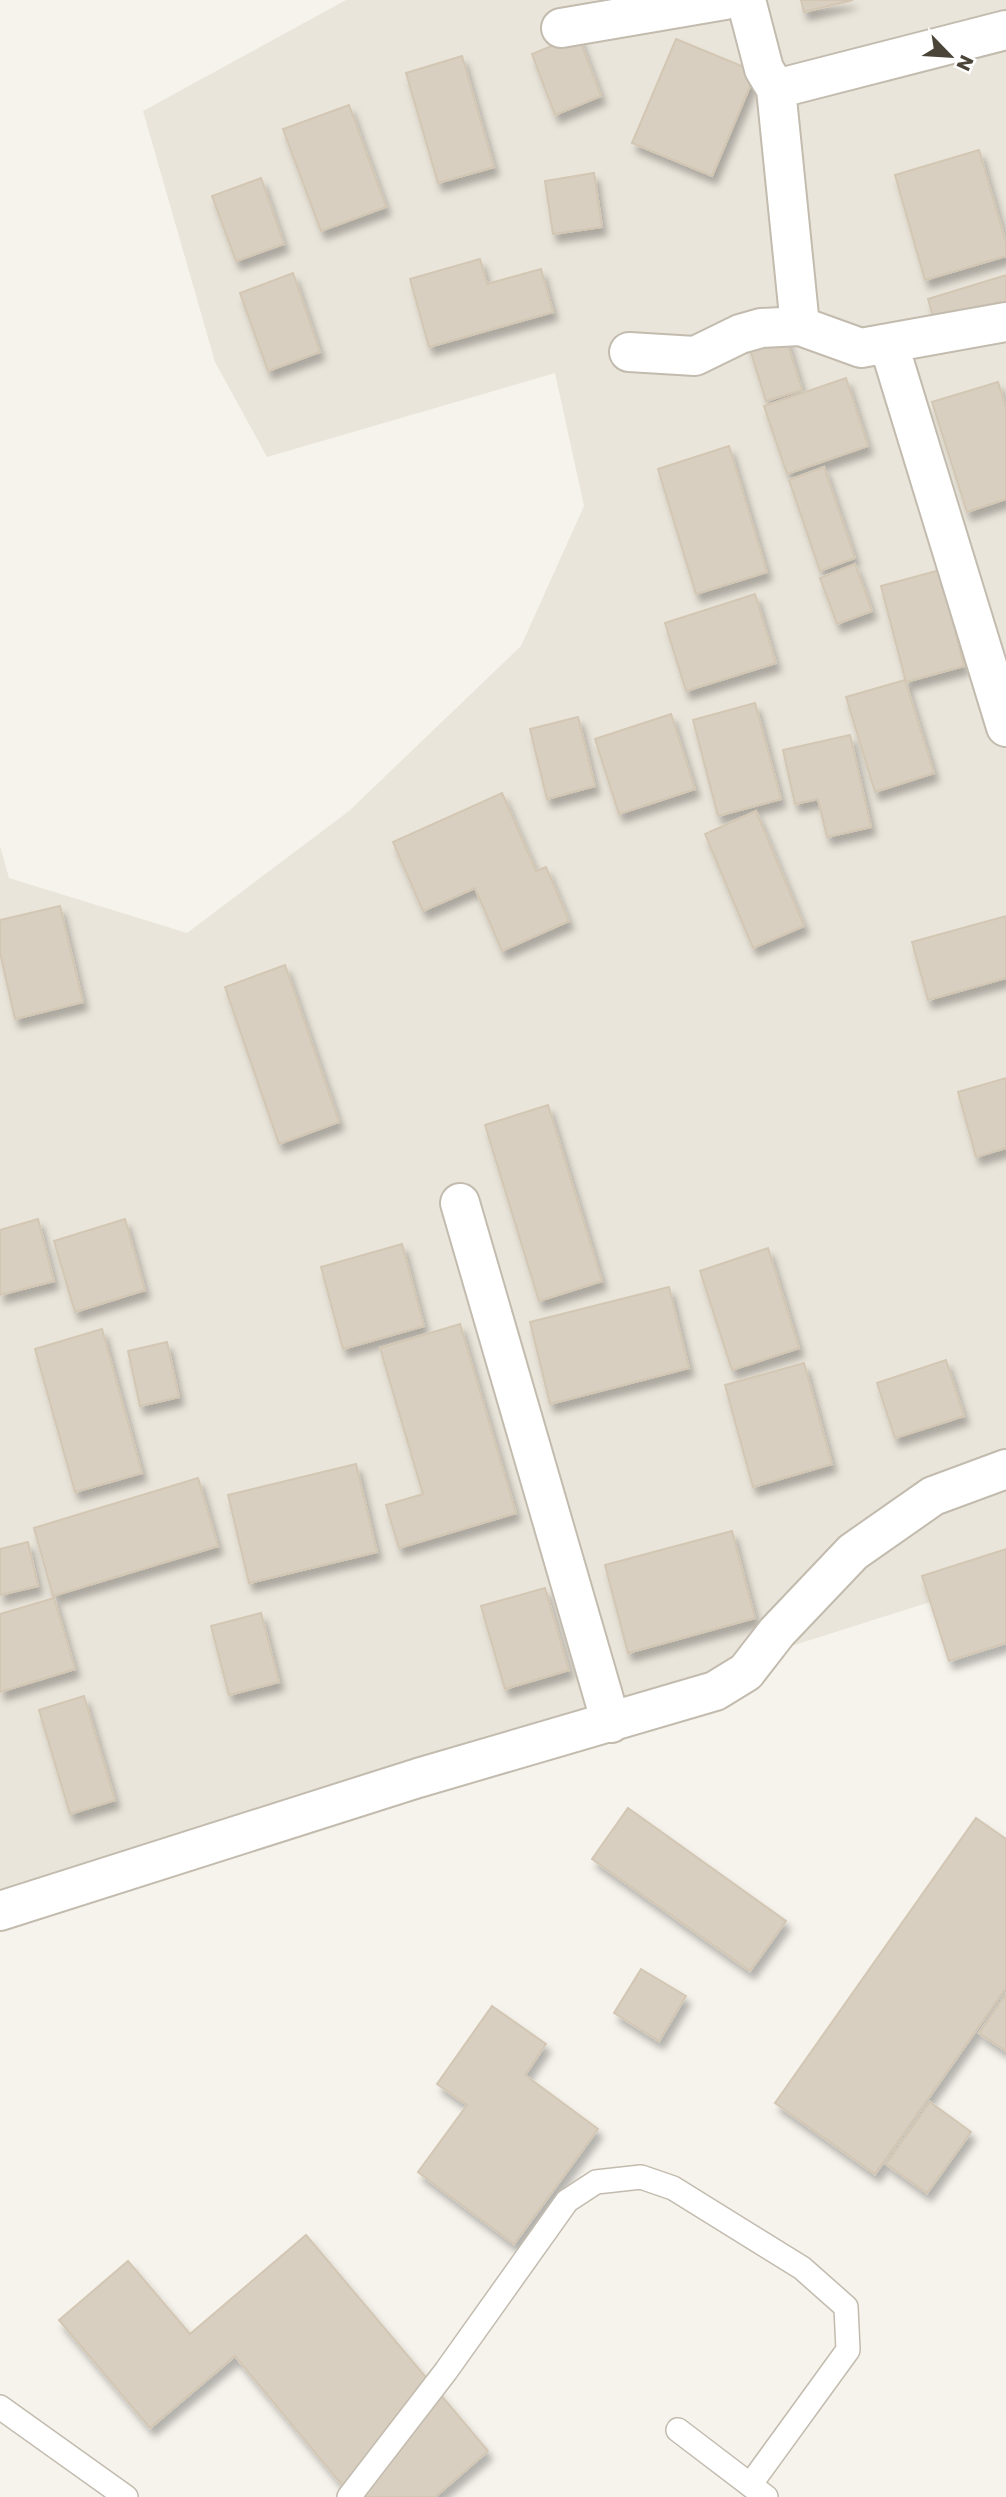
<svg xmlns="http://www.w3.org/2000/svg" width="1006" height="2497" font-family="Poppins,sans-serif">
<defs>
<filter id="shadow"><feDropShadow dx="4.5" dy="8" stdDeviation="3.5" flood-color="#0004"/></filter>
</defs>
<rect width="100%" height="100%" fill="#f6f3ec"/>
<path fill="#eae5da" d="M346 0H1006V1578L0 1896V846L9 878 187 933 349 811 521 646 584 506 555 373 267 457 215 362 143 111Z"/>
<path fill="#d8cfc1" stroke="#d3c7b4" stroke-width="2" filter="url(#shadow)" d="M801 0H853L804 12Z
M578 35 601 96 555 115 532 54Z
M676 39 756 72 712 176 632 143Z
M462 56 494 167 438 183 406 73Z
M349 105 386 207 321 231 283 129Z
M979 150 1006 243V256L925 280 895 175Z
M594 173 602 227 553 234 545 181Z
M261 178 284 244 236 261 212 196Z
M480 259 487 284 541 269 553 312 429 347 410 279Z
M293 273 320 352 268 371 240 293Z
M1006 275V309L937 330 928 299Z
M784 332 802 390 766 401 748 343Z
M846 378 868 446 787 474 764 406Z
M998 382 1006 408V499L967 512 932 402Z
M729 446 767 572 696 594 658 469Z
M824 467 855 558 820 571 789 480Z
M855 564 872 611 837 624 820 578Z
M940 570 964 666 906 682 881 586Z
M755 594 776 663 686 691 665 623Z
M905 680 934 773 875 792 846 697Z
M755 703 781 799 718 816 693 720Z
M671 714 695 789 619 814 595 739Z
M578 717 595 786 547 799 530 729Z
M850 735 871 827 827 837 818 799 795 804 783 750Z
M502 793 536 871 546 867 569 921 502 951 475 888 423 911 393 842Z
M756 811 804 926 753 948 705 834Z
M60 906 83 1002 15 1019 0 953V920Z
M1006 916V978L928 1000 912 942Z
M285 965 339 1122 279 1144 225 987Z
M1006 1078V1148L976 1157 958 1092Z
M548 1105 602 1281 539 1301 485 1125Z
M38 1219 54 1281 0 1295V1230Z
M125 1219 145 1290 75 1312 54 1241Z
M402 1244 424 1326 343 1349 321 1267Z
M768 1248 799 1348 732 1370 700 1271Z
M669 1287 689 1368 550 1404 530 1322Z
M460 1324 516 1513 399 1548 386 1505 423 1494 380 1348Z
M102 1329 142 1473 75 1492 35 1349Z
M167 1342 179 1397 140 1406 128 1351Z
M946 1360 964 1416 895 1438 877 1383Z
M804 1363 832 1464 753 1487 725 1385Z
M356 1464 377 1552 249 1583 228 1495Z
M198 1478 218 1546 53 1596 34 1528Z
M732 1531 755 1618 628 1653 605 1565Z
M28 1542 38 1586 0 1595V1549Z
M1006 1549V1643L949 1661 922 1576Z
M545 1588 569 1670 505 1689 481 1606Z
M54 1598 75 1669 0 1692V1614Z
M261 1613 279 1682 229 1695 211 1626Z
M84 1696 115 1800 70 1814 39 1710Z
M628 1808 786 1921 750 1971 592 1859Z
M976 1818 1006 1839V1988L875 2174 775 2103Z
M641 1969 686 1996 659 2041 614 2013Z
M1006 1994V2051L979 2033Z
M492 2006 546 2044 525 2075 598 2129 514 2244 418 2172 467 2105 437 2084Z
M930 2102 971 2132 927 2193 886 2164Z
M306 2235 488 2451 435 2497H352L235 2356 150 2428 59 2320 128 2261 190 2334Z"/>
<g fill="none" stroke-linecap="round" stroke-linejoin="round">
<defs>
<path id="lane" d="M0 2407 126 2497
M678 2430 766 2497
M349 2497 446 2371 567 2201 596 2182 641 2177 673 2188 802 2268 846 2307 848 2350 750 2485"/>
<path id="street" d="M746 0 764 69 776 89 1006 30
M561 28 725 0
M776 89 800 326
M889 345 1006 727
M629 352 695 356 740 334 761 328 800 326 861 348 1006 322
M460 1203 611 1723
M0 1911 418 1778 715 1691 746 1672 777 1632 853 1552 933 1496 1006 1469"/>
</defs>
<use href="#lane" stroke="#c2bbae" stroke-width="26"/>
<use href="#street" stroke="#c2bbae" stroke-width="42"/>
<use href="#lane" stroke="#fff" stroke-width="23"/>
<use href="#street" stroke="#fff" stroke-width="38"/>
</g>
<g transform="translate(950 56) rotate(115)" stroke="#ffffff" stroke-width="5" paint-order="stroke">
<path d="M0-5L12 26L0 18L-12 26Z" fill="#4b4439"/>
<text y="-10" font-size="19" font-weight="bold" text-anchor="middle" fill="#4b4439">N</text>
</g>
</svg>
